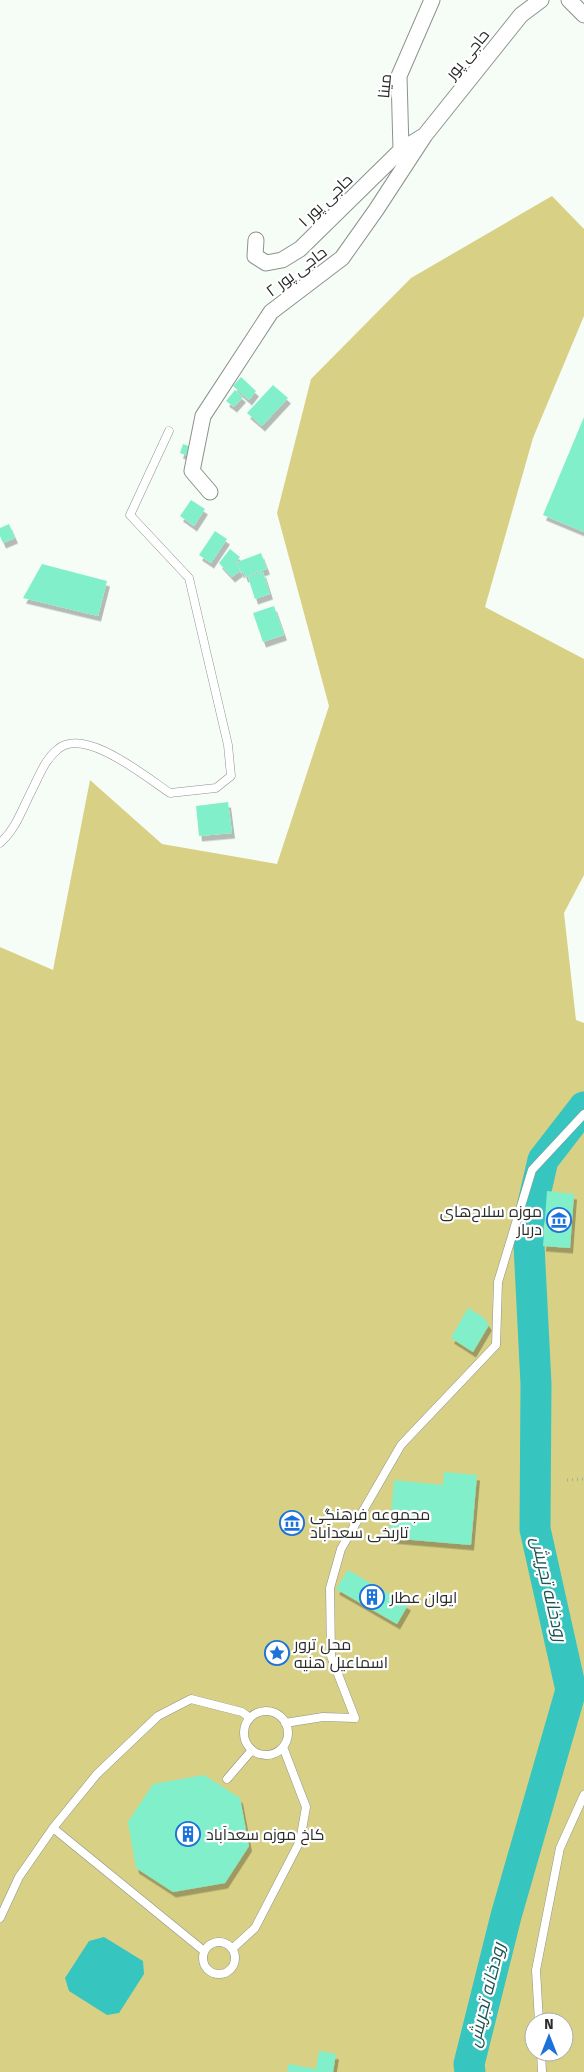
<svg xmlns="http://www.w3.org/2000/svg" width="584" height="2072" font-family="'Fira Sans',Cairo,sans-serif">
<defs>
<filter id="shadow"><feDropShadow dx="3" dy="5.5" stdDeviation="0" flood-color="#0004"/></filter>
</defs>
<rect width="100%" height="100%" fill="#f6fdf7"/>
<path fill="#d8d185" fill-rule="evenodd" d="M552 196 584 229V316L533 438 485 607 584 659V875L564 913 576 1020 584 1023V2072H0V947L53 970 90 780 162 844 277 864 329 706 277 513 311 379 411 278ZM534 2022H564V2052H534Z"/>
<path fill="#37c5c0" d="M104 1937 143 1961 144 1974 119 2013 107 2015 69 1991 65 1978 89 1941Z"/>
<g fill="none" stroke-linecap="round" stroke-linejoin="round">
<path stroke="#37c5c0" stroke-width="31" d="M470 2072 469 2064 506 1916 571 1690 535 1529 536 1384 528 1225 543 1160 584 1107"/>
</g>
<path fill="#81f0ca" filter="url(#shadow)" d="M241 377 256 391 249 400 233 386Z
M273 385 288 398 262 426 247 413Z
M235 390 243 397 234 407 226 401Z
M584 417V532L543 515Z
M183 444 194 448 191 457 180 453Z
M191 500 205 509 194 526 180 516Z
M9 524 15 538 3 543 0 536V528Z
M215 531 227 539 211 563 199 555Z
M230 549 240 557 236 562 240 571 232 577 219 563Z
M261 553 267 569 245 577 243 571 241 573 237 562Z
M42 564 107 581 98 616 23 598Z
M263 572 270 594 255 599 248 577Z
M274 606 284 635 263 642 253 613Z
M228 802 232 833 199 836 196 806Z
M547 1191 574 1194 570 1248 543 1246Z
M468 1308 483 1317 489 1325 473 1352 451 1338Z
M444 1472 477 1475 471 1545 389 1538 394 1480 443 1485Z
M348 1570 408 1605 397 1624 336 1589Z
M204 1775 240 1798 249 1846 225 1883 173 1892 136 1868 128 1822 153 1784Z
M319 2051 336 2054 333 2072H287L289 2064 316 2069Z"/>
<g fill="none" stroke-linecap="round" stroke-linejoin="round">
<defs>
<path id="lane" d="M0 843C15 830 21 812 30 794 38 779 44 760 58 749 85 726 147 778 170 793L216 788 231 776 228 745 189 578 130 515 169 431
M244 1733a22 22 0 1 1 44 0a22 22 0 1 1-44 0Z
M285 1723 323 1717 355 1718 331 1656 330 1588 341 1549 401 1445 496 1345 498 1282 532 1170 584 1114
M227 1779 252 1750
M53 1828 204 1951
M0 1918 19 1877 53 1828 97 1774 158 1716 191 1699 242 1712 250 1718
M203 1958a16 16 0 1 1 32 0a16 16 0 1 1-32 0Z
M232 1949 255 1928 300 1841 306 1807 283 1747
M539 2022 536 1970 560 1848 584 1795
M541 2052 542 2072"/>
<path id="street" d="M569 0 584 15
M401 150 399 76 432 0
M256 240 255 256 266 263 282 260 300 249 401 150 422 137
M210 492 192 471 203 416 271 312 342 258 376 210 425 135 521 15 541 0"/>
</defs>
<use href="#lane" stroke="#8c928d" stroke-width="9"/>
<use href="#street" stroke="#8c928d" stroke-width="17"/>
<path stroke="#a6aba7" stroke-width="3" stroke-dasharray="1 4" stroke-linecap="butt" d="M567 1480 584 1479"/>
<use href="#lane" stroke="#fff" stroke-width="8"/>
<use href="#street" stroke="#fff" stroke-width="15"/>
</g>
<defs>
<symbol id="museum-ring" viewBox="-11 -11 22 22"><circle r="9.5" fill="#fff" stroke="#1c72db" stroke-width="1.5"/><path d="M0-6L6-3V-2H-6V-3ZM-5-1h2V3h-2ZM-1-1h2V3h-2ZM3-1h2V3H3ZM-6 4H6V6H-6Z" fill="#1c72db"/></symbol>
<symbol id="building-ring" viewBox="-11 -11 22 22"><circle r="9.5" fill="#fff" stroke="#1c72db" stroke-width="1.5"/><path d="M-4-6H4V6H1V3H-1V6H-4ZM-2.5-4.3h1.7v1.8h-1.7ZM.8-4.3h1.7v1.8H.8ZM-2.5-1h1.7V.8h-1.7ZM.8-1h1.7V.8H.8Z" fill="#1c72db"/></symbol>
<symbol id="sight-ring" viewBox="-11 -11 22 22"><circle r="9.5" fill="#fff" stroke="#1c72db" stroke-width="1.5"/><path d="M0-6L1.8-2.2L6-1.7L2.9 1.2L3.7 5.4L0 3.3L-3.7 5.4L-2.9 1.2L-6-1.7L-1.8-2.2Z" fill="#1c72db"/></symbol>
</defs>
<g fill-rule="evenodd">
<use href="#museum-ring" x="545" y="1206" width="28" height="28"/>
<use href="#museum-ring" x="278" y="1509" width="28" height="28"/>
<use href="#building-ring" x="358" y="1583" width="28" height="28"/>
<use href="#sight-ring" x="263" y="1639" width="28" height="28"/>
<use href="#building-ring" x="174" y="1820" width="28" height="28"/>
</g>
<g text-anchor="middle" stroke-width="4.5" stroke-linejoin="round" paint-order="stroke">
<g font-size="16" fill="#2a2c2a" stroke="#fff">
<text transform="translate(467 54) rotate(-51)" y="6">حاجی پور</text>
<text transform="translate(384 86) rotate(-85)" y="6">مینا</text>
<text transform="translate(325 200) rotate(-44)" y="6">حاجی پور ۱</text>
<text transform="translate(296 271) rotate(-37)" y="6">حاجی پور ۲</text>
</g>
<g font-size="16" fill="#2a2c2a" stroke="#fff" text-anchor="start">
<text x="542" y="1217" text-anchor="end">موزه سلاح‌های<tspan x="542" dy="18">دربار</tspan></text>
<text x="310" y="1520">مجموعه فرهنگی<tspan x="310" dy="18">تاریخی سعدآباد</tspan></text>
<text x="390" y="1603">ایوان عطار</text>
<text x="294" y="1650">محل ترور<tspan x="294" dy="18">اسماعیل هنیه</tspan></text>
<text x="206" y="1840">کاخ موزه سعدآباد</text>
</g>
<g font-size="18" font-style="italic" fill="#1b5452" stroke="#fff">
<text transform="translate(549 1589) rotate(77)" y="6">رودخانه تجریش</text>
<text transform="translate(486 1995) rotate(-76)" y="6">رودخانه تجریش</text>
</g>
</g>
<g transform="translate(549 2037)"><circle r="24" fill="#ffffff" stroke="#aaabaa"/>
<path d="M0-4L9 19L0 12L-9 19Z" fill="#1c72db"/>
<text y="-8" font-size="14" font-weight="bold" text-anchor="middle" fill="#2a2c2a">N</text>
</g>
</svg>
